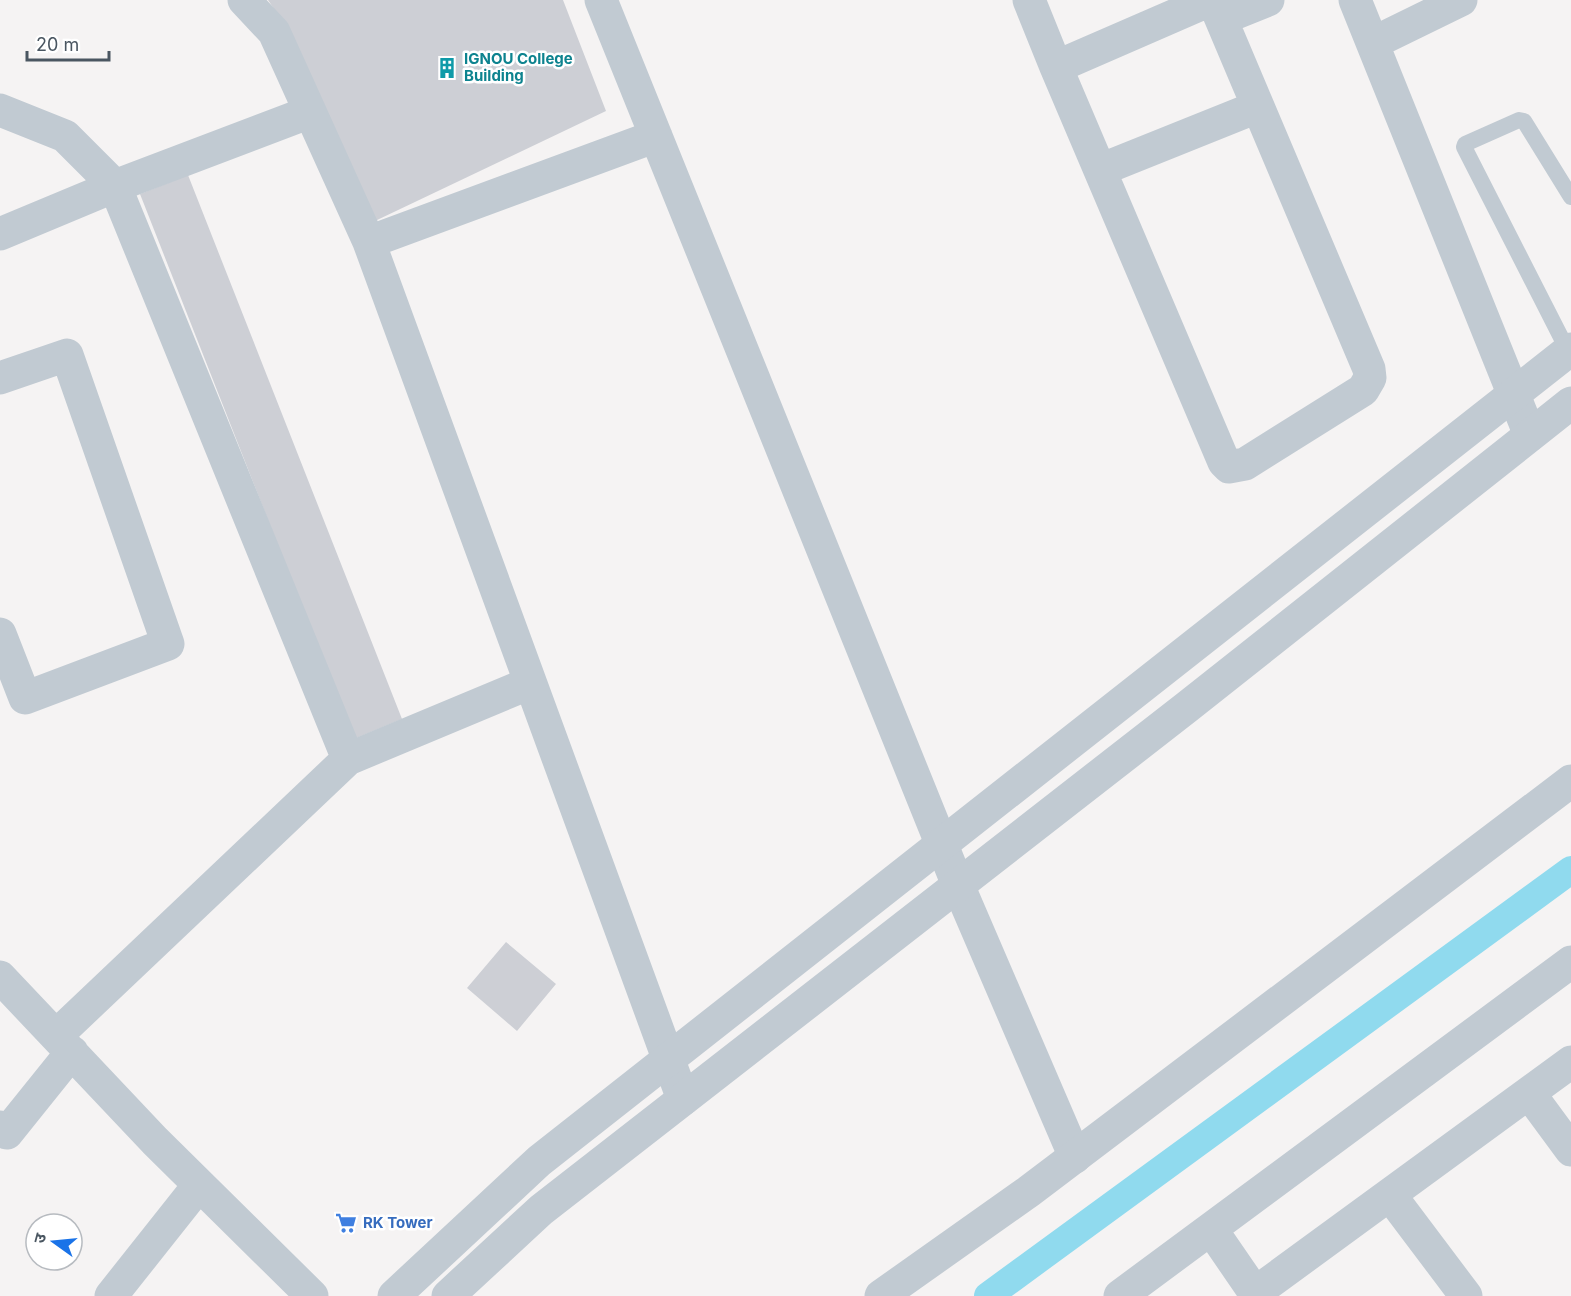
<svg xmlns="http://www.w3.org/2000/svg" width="1571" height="1296" font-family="Inter,'Noto Sans Devanagari',sans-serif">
<rect width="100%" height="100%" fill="#f5f3f3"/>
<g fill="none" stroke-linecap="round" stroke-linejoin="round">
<path stroke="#90daee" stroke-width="28" d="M988 1296 1571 870"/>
</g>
<path fill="#cdcfd5" d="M268 0H563L606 111 375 221 285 25Z
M188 175 402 719 354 739 140 194Z
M506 942 556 984 517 1031 467 988Z"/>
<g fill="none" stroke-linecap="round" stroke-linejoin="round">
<path stroke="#c1cad2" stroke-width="16" d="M1568 351 1464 147 1465 144 1519 120 1524 121 1571 197"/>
<path stroke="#c1cad2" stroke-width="33" d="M244 0 274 32 369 242 683 1099
M601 0 958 885 1075 1157
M1029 0 1056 67 1210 0
M1355 0 1530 435
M1221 19 1268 0
M1373 43 1461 0
M1056 67 1224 462 1229 467 1245 464 1363 390 1370 378 1369 369 1213 0
M0 110 65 136 115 186 310 112
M1100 170 1257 107
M0 234 115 186 348 759 57 1035
M369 242 656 136
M0 378 67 355 168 644 25 698 0 634
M348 759 530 683
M0 977 155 1141 312 1296
M1529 1093 1571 1150
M0 1127 7 1133 72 1052
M1390 1195 1466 1296
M1211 1229 1257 1296
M1255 1293 1571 1062
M111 1296 199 1185
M1120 1296 1571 962"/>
<path stroke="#c1cad2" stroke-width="33" d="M394 1296 539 1161 1571 349
M448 1296 541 1210 1187 707 1571 403
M881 1296 1028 1192 1571 781"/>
</g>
<defs>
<symbol id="building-bare" viewBox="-9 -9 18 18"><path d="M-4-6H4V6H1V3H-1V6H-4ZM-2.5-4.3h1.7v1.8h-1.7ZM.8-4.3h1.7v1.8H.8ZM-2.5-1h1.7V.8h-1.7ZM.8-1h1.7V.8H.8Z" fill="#0f9aa8" stroke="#fff" stroke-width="2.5" paint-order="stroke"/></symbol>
<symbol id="supermarket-bare" viewBox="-9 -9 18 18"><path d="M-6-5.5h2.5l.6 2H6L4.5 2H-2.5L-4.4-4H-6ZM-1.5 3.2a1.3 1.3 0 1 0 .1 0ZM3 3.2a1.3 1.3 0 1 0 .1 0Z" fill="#3f7fe0" stroke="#fff" stroke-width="2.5" paint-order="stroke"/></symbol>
</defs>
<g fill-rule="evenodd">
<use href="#building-bare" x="432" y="53" width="30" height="30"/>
<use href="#supermarket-bare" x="331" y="1208" width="30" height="30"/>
</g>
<g text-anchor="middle" stroke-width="5" stroke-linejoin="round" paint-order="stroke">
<g font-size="15" font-weight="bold" fill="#0d838f" stroke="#fff" text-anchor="start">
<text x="464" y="64">IGNOU College<tspan x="464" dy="17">Building</tspan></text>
</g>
<g font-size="15" font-weight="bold" fill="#366cbe" stroke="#fff" text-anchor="start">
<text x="363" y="1228">RK Tower</text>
</g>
</g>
<g transform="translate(54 1242) rotate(285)"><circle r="28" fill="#ffffff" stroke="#b7bbc0" stroke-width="1.5"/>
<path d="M0-4.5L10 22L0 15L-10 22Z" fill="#1a73e8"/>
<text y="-9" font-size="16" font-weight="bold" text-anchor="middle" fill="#4a5661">उ</text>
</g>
<path d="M27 51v9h82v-9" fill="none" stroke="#4a5661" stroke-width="3"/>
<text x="36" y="51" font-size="18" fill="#4a5661" stroke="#ffffff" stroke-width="4.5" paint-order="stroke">20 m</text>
</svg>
